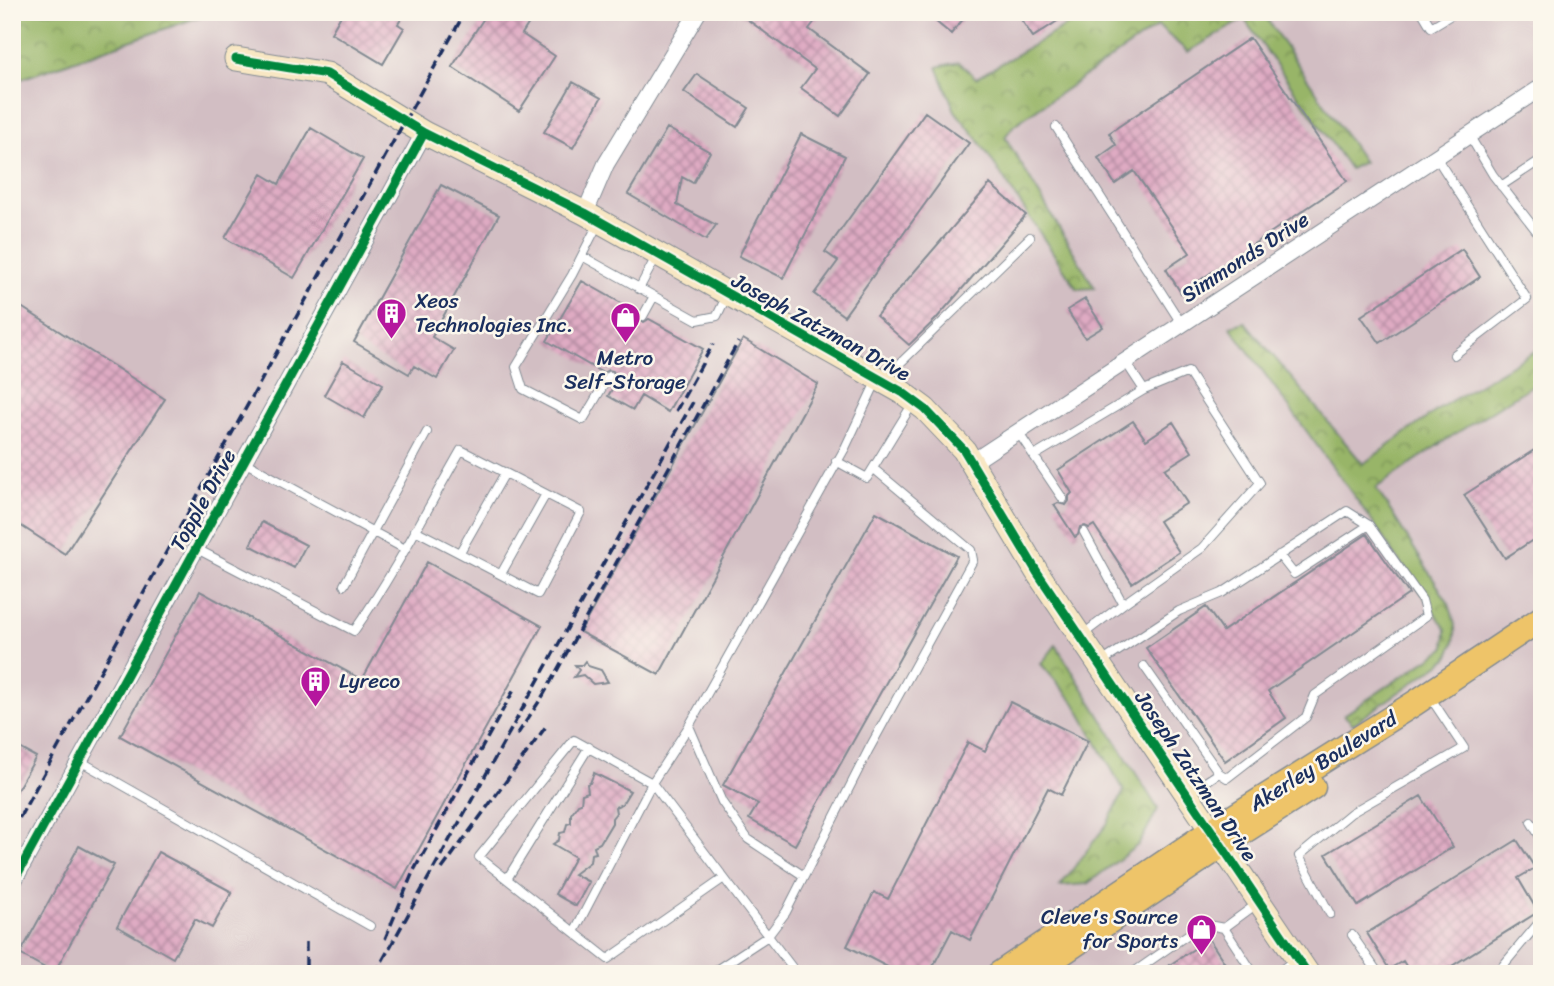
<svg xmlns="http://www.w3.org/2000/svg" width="1554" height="986" font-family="Sriracha,sans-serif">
<defs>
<pattern id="forest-crowns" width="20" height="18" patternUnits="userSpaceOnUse" patternTransform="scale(1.75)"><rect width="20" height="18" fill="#98b567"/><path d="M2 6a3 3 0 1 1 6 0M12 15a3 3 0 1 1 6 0" fill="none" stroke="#7b9458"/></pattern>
<pattern id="building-cross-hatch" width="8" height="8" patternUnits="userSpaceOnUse" patternTransform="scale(1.75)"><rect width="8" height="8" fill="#dfabc3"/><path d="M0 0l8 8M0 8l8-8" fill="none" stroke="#b48ca2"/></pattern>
</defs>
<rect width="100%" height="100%" fill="#fbf7ec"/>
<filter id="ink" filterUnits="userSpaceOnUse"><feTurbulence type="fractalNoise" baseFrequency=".0143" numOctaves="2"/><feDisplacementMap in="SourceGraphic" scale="14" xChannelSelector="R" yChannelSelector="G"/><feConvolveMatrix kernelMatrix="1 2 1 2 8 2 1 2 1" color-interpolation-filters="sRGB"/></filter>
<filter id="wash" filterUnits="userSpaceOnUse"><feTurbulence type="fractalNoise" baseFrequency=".00686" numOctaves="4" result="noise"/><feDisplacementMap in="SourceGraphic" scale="28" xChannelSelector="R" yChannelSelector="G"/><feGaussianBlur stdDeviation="1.57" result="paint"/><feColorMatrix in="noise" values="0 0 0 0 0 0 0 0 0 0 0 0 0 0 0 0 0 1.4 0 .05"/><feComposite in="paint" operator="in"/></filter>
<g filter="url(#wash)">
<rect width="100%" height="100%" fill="#eae4c5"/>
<path fill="#d2bec3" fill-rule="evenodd" d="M213 12H1090L976 78 955 111 1095 287 1005 138 1014 125 1158 26 1188 52 1244 19 1350 168 1364 162 1262 12H1542V347L1446 404 1363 464 1245 322 1230 327 1364 510 1446 629 1445 648 1344 715 1353 724 1448 658 1449 604 1376 488 1441 443 1542 379V974H12V82ZM1056 645 1158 809 1060 885 1107 824 1124 791 1074 702 1041 664Z"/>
<path fill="url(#forest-crowns)" stroke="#5a7262" stroke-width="2" d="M12 12H213L12 82Z
M1090 12H1262L1364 162 1350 169 1244 19 1188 52 1158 26 1014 125 1005 137 1095 288 1077 289 977 138 955 111 937 67 959 62 976 78Z
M1245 322 1363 464 1446 404 1542 347V379L1441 443 1376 488 1449 604C1457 627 1458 636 1448 658L1353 724 1344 715 1445 648 1446 629 1364 510 1230 326Z
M1056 645 1158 809 1139 844 1087 884 1060 886 1107 824 1124 791 1074 702 1041 664Z"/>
<g id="blocks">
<path fill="url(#building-cross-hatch)" d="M343 12H406L398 24 404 28 383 64 331 33Z
M488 12H536L522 34 555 56 519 111 452 67Z
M737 12H822L809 29 870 74 840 116 801 88 815 69Z
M924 12H969L951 34Z
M1016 12H1071L1033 37Z
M1250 38 1347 181 1181 293 1166 269 1190 253 1134 171 1115 184 1098 158 1116 145 1109 133Z
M697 74 749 108 737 127 684 92Z
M573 82 601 98 573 148 544 132Z
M925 112 969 143 844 316 814 294 838 261 825 252Z
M311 128 363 159 294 278 225 238 262 174 279 184Z
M667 128 710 152 693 183 682 177 677 205 716 225 706 240 628 194Z
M801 134 845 156 783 278 739 256Z
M990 184 1026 215 936 319 909 345 876 316Z
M441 185 499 215 432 337 454 350 437 379 414 366 409 374 354 342Z
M1462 249 1480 277 1380 343 1361 316Z
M582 281 637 312V317L639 321 644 322 649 319 703 349 668 412 641 396 633 410 608 396 617 381 613 371 608 370 603 373 547 341Z
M1085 299 1103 327 1085 338 1067 310Z
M12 301 165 399 65 554 12 520Z
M743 339 818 384 659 675 580 632Z
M343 361 383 384 364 418 324 395Z
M1133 421 1146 440 1173 422 1192 452 1165 469 1187 503 1159 521 1179 552 1132 583 1094 525 1089 528 1085 526 1080 527 1078 535 1075 537 1054 505 1058 503 1066 505 1069 501V496L1072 493 1058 470Z
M1542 445V534L1505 558 1464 495Z
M876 512 957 556 795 845 749 819 758 804 723 785Z
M262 522 306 545 294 568 250 545Z
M1367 534 1409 594 1268 691 1286 718 1225 761 1146 648 1206 607 1223 631Z
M427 562 542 626 397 889 120 736 200 591 362 680Z
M585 661 588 666 601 670 608 682 593 684 583 675 574 677 579 670 575 665H582Z
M1010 702 1088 741 1061 795 1048 788 970 940 952 930 929 974H901L847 946 874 892 888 899 968 742 985 751Z
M12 744 36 757 12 799Z
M594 773 630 791 622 804 615 807 616 813 612 818V823L600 843 594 846 596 853 591 854 590 862 574 874 589 882 576 906 555 894 575 857 553 844 559 840 560 833 565 832 567 824 571 823V814L578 804 581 803 582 794 588 792 587 784 590 783Z
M1421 796 1453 847 1358 906 1326 854Z
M1517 840 1535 868 1518 878 1538 912 1439 974H1411L1403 961 1389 969 1367 933Z
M79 846 114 865 54 973 20 954Z
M158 852 232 892 212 928 195 919 173 958 117 926Z
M1209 939 1232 974H1156Z"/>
</g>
</g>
<g filter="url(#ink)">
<use href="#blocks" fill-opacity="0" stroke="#828a92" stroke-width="2"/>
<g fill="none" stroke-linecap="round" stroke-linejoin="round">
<defs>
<path id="lane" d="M1422 12 1431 27 1456 12
M1056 127 1181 323
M1469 135 1493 175 1542 238
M1436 157 1527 299 1454 355
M1501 186 1542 159
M598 224 572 275 516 367 523 389 583 420 609 376
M582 256 697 320 717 316 727 295
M639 289 656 257
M643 316 654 296
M1018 432 1034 456 1144 390
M1034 456 1063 499
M836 461 867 478 913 403
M244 462 405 549
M197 549 354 631C394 574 426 511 461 450L581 512 538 594 415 530
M460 552 505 473
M1279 555 1294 574 1369 525
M501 574 546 494
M344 585 427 432
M1123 604 1202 548 1260 483 1188 372 1144 390 1125 361
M1082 635 1123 604 1084 532
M1100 663 1179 611 1222 593 1347 511 1369 525 1422 600 1426 616 1315 695 1306 717 1227 778 1219 773
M1144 666 1219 773 1190 792
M689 726 722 802 748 839 804 876
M80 761 370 926
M1531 822 1542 840
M724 878 608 959 479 857 574 740 652 783 768 936 786 912 869 749 973 560 971 550 874 469
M507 879 589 747
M1330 914 1299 856 1351 813 1464 748 1430 697
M1224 928 1254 974
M574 932 652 783 689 726 845 448 877 380 887 376 1030 237
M1352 935 1379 974
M710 974 768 936 797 974
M1131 974 1203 924 1224 928 1258 903
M1276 974 1296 959
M1496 974 1542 919"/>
<path id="street" d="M585 213 606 164 698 12
M971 463 1542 87
M12 884 424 133"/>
<path id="secondary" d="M236 59 327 74 424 133 585 213 902 392 925 409 964 450 1037 572 1308 974"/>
<path id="primary" d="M999 974 1211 831 1415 703 1542 618
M1031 974 1221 846 1313 787"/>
</defs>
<use href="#lane" stroke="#828a92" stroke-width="10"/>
<use href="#street" stroke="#828a92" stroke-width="18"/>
<use href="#secondary" stroke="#828a92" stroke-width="25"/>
<use href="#primary" stroke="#828a92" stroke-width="27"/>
<use href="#lane" stroke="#fff" stroke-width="8"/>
<use href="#street" stroke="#fff" stroke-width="16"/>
<use href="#secondary" stroke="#f8e7c3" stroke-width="23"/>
<use href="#primary" stroke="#eec469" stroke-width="24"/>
<path stroke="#1b2f5e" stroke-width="3.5" stroke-dasharray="10 5" stroke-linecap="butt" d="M676 411 713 344
M517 735 544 694 738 342
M12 831 465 12
M442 869 547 725
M385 939 413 872 515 688
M306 942V974
M375 974 693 402"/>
<defs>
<path id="cycleway" d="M236 59 327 74 424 133 585 213 902 392 925 409 964 450 1037 572 1308 974
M12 884 424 133"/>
</defs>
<use href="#cycleway" stroke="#fbf7ec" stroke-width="13"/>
<use href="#cycleway" stroke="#00873e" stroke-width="9"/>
</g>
</g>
<defs>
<symbol id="building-pin" viewBox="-11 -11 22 30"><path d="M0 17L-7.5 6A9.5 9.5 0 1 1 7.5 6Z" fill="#b5179e" stroke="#fbf7ec"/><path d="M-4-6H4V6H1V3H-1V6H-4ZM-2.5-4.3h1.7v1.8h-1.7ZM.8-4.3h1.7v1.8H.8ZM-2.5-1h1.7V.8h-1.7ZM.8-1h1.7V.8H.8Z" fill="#fff"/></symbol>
<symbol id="shop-pin" viewBox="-11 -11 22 30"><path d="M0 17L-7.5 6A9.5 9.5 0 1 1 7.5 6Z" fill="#b5179e" stroke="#fbf7ec"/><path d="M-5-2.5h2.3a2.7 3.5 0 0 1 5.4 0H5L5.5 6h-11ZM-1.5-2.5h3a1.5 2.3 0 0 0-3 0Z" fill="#fff"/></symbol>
</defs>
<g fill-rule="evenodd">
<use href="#building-pin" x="374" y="296" width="35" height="47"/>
<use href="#shop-pin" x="608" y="300" width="35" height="47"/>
<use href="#building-pin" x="298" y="664" width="35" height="47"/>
<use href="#shop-pin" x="1184" y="912" width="35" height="47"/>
</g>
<g text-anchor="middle" stroke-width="5" stroke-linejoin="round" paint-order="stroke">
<g font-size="21" fill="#1b2f5e" stroke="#fbf7ec">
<text transform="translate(1245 257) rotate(-33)" y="7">Simmonds Drive</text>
<text transform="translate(821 327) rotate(29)" y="7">Joseph Zatzman Drive</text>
<text transform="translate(203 500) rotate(-61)" y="7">Topple Drive</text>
<text transform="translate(1323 761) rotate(-32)" y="7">Akerley Boulevard</text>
<text transform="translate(1196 776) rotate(56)" y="7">Joseph Zatzman Drive</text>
</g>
<g font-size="21" fill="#1b2f5e" stroke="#fbf7ec" text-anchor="start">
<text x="415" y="308">Xeos<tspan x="415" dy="24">Technologies Inc.</tspan></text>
<text x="625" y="365" text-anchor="middle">Metro<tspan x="625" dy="24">Self-Storage</tspan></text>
<text x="339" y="688">Lyreco</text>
<text x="1178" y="924" text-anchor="end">Cleve's Source<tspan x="1178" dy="24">for Sports</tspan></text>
</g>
</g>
<rect width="1554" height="986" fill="none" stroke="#fbf7ec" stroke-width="42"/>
</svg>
